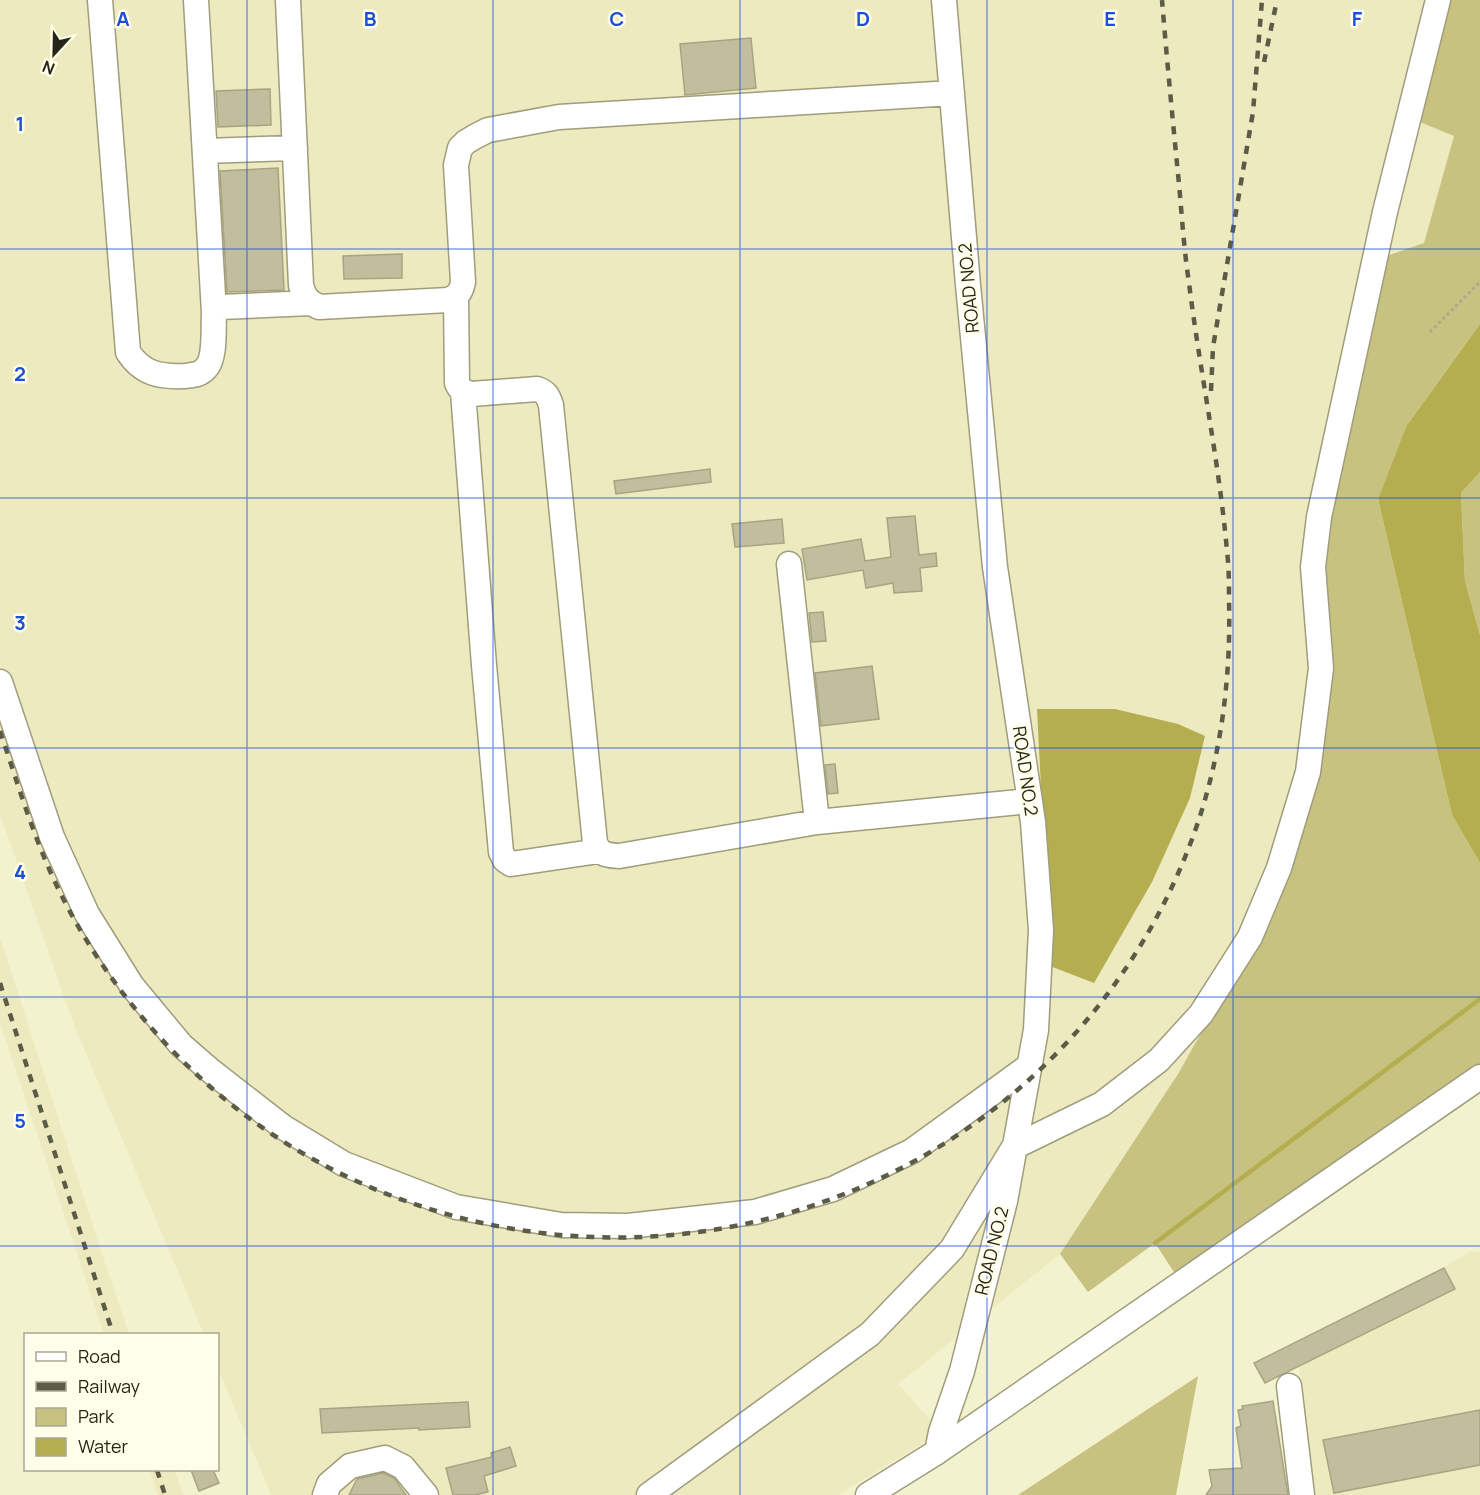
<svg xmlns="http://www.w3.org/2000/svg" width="1480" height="1495" font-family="Manrope,sans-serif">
<rect width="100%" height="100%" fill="#f3f2ce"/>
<path fill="#eceabe" d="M0 0H1448L1454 136 1322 610 1279 895 1178 1074 1060 1254 898 1384 941 1432 838 1495H271L218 1368V1334H204L73 1022 0 814Z
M0 937 101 1251 129 1334H104L0 1023Z
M1471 1251 1480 1252V1495H1312L1298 1358Z
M150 1470H175L183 1495H158Z"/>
<path fill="#c7c280" d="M1448 0H1480V324L1409 422 1378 499 1452 815 1480 863V1078L1181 1283 1155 1243 1088 1292 1060 1254 1178 1074 1279 895 1301 825 1319 557 1381 258 1424 243 1454 136 1415 120Z
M1480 472V635L1465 581 1461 493Z
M1198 1376 1176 1495H1018Z"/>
<path fill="#b5ae50" d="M1480 324V472L1461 493 1465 581 1480 635V863L1452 815 1378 499 1407 425Z
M1037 709H1115L1178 724 1205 736 1190 798 1152 882 1094 983 1050 966Z"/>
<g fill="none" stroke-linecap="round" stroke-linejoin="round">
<path stroke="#b5ae50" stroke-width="4.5" d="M1155 1243 1480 999"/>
</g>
<path fill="#c0be9c" stroke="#a6a482" stroke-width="1.5" d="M751 38 756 88 685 95 680 44Z
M270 89 271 125 218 127 216 91Z
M278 168 284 290 227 292 220 171Z
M402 254V278L344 279 343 256Z
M710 469 711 482 616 494 614 481Z
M915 516 919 555 936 553 937 566 920 568 922 591 894 593 893 583 866 588 863 570 807 580 802 549 861 539 865 561 891 557 887 518Z
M782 519 784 543 735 547 732 524Z
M823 612 826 641 812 642 809 613Z
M872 666 879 719 821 726 815 673Z
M835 764 838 793 828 794 825 765Z
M1444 1268 1455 1289 1265 1383 1254 1363Z
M1273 1401 1288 1495H1206L1212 1486 1209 1470 1242 1468 1236 1428 1241 1426 1238 1410 1243 1409 1242 1406Z
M468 1402 470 1427 419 1430V1428L322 1433 320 1409Z
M1480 1410V1465L1334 1493 1323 1440Z
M510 1447 516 1466 484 1476 488 1492 475 1495H453L446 1468 492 1457 491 1453Z
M191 1470H213L219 1483 199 1491Z
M383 1473 394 1478 406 1495H349L357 1479Z"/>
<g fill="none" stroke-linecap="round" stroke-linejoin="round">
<defs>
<path id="minor" d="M100 0 128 352C142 374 160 377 185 376 193 375 200 375 206 368 216 358 213 326 214 313L221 307 311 303
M196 0 214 313
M288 0 301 285C304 297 308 302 319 307L448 300C458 296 461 292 463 282L456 165 460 148 466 142 476 136 488 130 559 117 952 93
M205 151 295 148
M456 297 457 383C460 391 465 392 472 394L537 389C546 392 548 396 551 405L595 843C601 855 606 855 619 856L817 822 1029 801
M463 392 484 665 501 852 505 860 511 864 599 851
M789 564 817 822
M0 682 52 837 87 914 132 986 181 1045 211 1071 283 1127 344 1164 456 1207 561 1225 628 1226 755 1212 833 1189 912 1151 1029 1066
M1289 1386 1302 1495
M937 1452 941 1432 962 1371 1005 1201 1036 1030 1041 930 1033 822 995 567 968 285 944 0
M325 1495 329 1484 350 1466 385 1458 403 1467 426 1495
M649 1495 870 1334 952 1249 1014 1147 1102 1104 1159 1060 1201 1014 1250 937 1279 868 1308 772 1321 668 1313 567 1319 517 1385 212 1438 0
M868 1495 937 1452 1480 1077"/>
</defs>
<use href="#minor" stroke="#9f9d7c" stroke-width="27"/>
<path stroke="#abaa8e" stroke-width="3" stroke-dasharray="3 3" stroke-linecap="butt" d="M1430 332 1480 282"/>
<use href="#minor" stroke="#fff" stroke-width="24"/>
<path stroke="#5c5b48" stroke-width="4.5" stroke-dasharray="8 8" stroke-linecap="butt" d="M1264 62 1277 0
M1211 391 1213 347 1253 112 1262 0
M0 731C17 781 32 833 55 882 88 952 135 1016 192 1070 245 1121 309 1162 377 1190 703 1324 1076 1165 1195 831 1221 757 1231 679 1229 601 1229 584 1229 568 1227 551 1219 461 1200 372 1189 283 1184 250 1182 217 1179 184 1173 123 1167 61 1162 0
M0 983 113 1334
M157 1470 165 1495"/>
</g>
<path fill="none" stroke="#1d4ed8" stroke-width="1.5" stroke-opacity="0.55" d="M247 0V1495M493 0V1495M740 0V1495M987 0V1495M1233 0V1495M0 249H1480M0 498H1480M0 748H1480M0 997H1480M0 1246H1480"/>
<g text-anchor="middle" stroke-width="5" stroke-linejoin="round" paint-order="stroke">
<g font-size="18" fill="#262518" stroke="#fffee8">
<text transform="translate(969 288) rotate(-95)" y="6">ROAD NO.2</text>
<text transform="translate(1025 771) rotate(82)" y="6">ROAD NO.2</text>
<text transform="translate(992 1251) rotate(-76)" y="6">ROAD NO.2</text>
</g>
</g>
<g font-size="20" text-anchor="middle" font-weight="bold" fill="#1d4ed8" stroke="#fffee8" stroke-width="5" stroke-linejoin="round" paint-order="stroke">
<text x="123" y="26">A</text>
<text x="370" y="26">B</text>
<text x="617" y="26">C</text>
<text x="863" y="26">D</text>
<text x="1110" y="26">E</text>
<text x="1357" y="26">F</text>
<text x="20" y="131">1</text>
<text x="20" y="381">2</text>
<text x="20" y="630">3</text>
<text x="20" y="879">4</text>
<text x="20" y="1128">5</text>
</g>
<rect x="24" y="1333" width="195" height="138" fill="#fffee8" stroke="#a8a795" stroke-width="1.5"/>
<rect x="36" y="1352" width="30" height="9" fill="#ffffff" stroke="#a8a795" stroke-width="1.5"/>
<text x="78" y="1363" font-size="18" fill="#262518">Road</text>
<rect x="36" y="1382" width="30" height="9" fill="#5c5b48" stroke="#a8a795" stroke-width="1.5"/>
<text x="78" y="1393" font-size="18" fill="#262518">Railway</text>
<rect x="36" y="1408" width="30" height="18" fill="#c7c280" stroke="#a8a795" stroke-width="1.5"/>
<text x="78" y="1423" font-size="18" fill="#262518">Park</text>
<rect x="36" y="1438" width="30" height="18" fill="#b5ae50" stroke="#a8a795" stroke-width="1.5"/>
<text x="78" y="1453" font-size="18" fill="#262518">Water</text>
<g transform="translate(54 54) rotate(202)" stroke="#fffee8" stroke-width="4.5" paint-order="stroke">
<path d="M0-4.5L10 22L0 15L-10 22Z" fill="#262518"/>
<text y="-9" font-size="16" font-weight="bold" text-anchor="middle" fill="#262518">N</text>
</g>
</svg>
